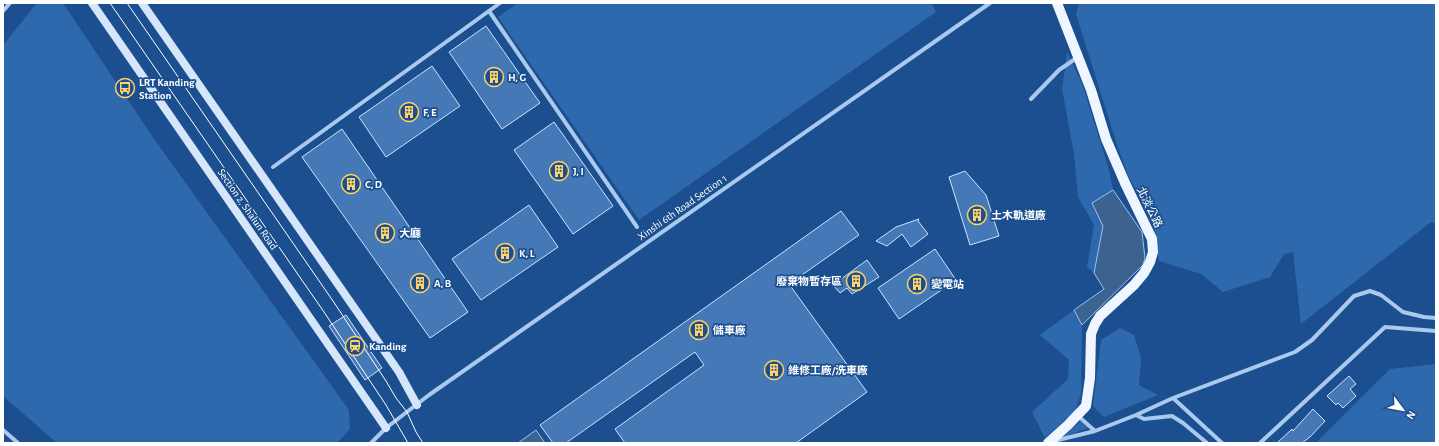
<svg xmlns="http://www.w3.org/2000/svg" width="1439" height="446" font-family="'Alegreya Sans','Noto Sans TC',sans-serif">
<rect width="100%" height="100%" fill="#1b4f8f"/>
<path fill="#2e69ad" d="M37 3H63L154 139 349 410 350 429 337 443H57L3 396V45Z
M518 3H931L936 12 639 220 498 17Z
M1079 3H1436V224L1431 222 1301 324 1293 252 1284 254 1270 277 1223 292 1201 274 1159 261 1154 227 1144 202 1129 178 1117 145 1076 14Z
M1067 52 1082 83 1109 170 1113 190 1092 203 1103 226 1094 273 1087 267 1094 225 1078 197 1074 154 1062 89Z
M1074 310 1082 325 1081 394 1075 411 1045 438 1032 412 1068 379 1069 360 1040 335Z
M1120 328 1134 335 1141 358 1139 385 1158 395 1104 417 1093 406 1101 340Z
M1436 364V443H1316L1390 369Z
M1081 421 1088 428 1063 437Z"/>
<path fill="#3c6290" stroke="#9cc4f0" d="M1113 190 1142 232 1145 258 1143 265 1082 325 1074 310 1104 289 1094 273 1103 226 1092 203Z
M536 430 545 443H518Z"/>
<path fill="#4478b7" stroke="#cfe3fa" d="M486 26 540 103 502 129 449 52Z
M432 66 460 106 386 157 359 117Z
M554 122 613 206 573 234 514 150Z
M342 129 468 312 430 338 302 157Z
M965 171 986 195 999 236 970 245 949 177Z
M529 205 558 247 481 300 452 259Z
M841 211 859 235 789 284 867 392 796 443H625L615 429 704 365 695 352 566 443H553L540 425Z
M919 219 918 221 928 234 911 247 902 234 887 246 876 241 896 227Z
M935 249 956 280 899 319 878 288Z
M867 260 879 277 852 294 847 288 840 293 833 285Z
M346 315 382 368 365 380 329 326Z
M1349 376 1356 384 1350 389 1356 396 1343 408 1338 403 1336 405 1327 396Z
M1313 409 1325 421 1310 437 1302 443H1277L1292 429 1293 431Z"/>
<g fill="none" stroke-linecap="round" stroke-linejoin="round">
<path stroke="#a9c9ee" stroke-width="4" d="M3 11 10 3
M489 11 637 227
M1031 99 1059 70 1078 57
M273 167 500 3
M1173 398 1222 443
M1077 415 1095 431
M1136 415 1144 419 1172 416 1183 423 1207 443
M3 430 18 443
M1054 441 1095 431 1136 415 1173 398 1295 352 1312 340 1354 296 1370 291 1381 295 1403 312 1424 317 1436 318
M371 443 386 428 429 395 990 3
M1260 443 1385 327 1436 331"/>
<path stroke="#d6e6fa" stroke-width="8" d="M92 3 386 428
M142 3 399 372 417 405"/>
<path stroke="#f0f6ff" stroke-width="10" d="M1048 443 1068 425 1086 406 1090 378 1091 334 1095 324 1100 316 1134 285 1144 273 1150 262 1153 252 1152 239 1125 183 1106 139 1091 90 1057 3"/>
<path stroke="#fff" stroke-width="1" d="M110 3 324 312 386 405 408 443
M127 3 333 301 386 381 396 398 407 412 416 432 423 443"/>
</g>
<defs>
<symbol id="building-ring" viewBox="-11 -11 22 22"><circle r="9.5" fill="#1b4f8f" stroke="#ffd166" stroke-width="1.5"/><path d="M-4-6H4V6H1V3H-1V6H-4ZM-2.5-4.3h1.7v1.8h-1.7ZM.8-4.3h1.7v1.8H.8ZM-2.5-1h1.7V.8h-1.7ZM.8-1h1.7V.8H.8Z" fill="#ffd166"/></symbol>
<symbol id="bus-ring" viewBox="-11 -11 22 22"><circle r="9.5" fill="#1b4f8f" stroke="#ffd166" stroke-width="1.5"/><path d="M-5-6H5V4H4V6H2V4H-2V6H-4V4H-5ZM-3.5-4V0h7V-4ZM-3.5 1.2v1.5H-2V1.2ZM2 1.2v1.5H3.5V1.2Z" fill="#ffd166"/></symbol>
<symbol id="station-ring" viewBox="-11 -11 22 22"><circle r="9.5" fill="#1b4f8f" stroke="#ffd166" stroke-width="1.5"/><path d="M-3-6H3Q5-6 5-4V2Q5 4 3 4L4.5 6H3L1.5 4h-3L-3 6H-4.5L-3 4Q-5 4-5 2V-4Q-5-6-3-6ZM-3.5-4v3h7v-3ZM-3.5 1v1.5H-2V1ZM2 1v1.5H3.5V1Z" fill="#ffd166"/></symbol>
</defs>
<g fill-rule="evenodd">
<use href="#building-ring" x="483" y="66" width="22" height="22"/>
<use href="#bus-ring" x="114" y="77" width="22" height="22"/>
<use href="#building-ring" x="398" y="101" width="22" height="22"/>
<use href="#building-ring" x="548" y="160" width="22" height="22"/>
<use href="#building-ring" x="340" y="173" width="22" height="22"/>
<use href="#building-ring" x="966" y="204" width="22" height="22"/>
<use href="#building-ring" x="374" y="222" width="22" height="22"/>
<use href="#building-ring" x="494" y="242" width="22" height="22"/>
<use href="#building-ring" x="845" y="270" width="22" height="22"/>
<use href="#building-ring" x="409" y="272" width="22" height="22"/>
<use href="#building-ring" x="906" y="273" width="22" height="22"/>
<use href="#building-ring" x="688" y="319" width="22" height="22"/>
<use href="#station-ring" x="344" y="335" width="22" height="22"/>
<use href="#building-ring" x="763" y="359" width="22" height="22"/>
</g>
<g text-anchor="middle" stroke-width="3.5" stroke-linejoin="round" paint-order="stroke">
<g font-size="11" font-weight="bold" fill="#fff" stroke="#1b4f8f" text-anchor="start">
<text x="508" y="81">H, G</text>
<text x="139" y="86">LRT Kanding<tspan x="139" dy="13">Station</tspan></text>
<text x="423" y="116">F, E</text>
<text x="573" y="175">J, I</text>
<text x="365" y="188">C, D</text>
<text x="991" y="219">土木軌道廠</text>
<text x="399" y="237">大廳</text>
<text x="519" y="257">K, L</text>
<text x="842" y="285" text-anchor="end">廢棄物暫存區</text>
<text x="434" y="287">A, B</text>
<text x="931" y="288">變電站</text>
<text x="713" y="334">儲車廠</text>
<text x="369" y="350">Kanding</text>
<text x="788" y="374">維修工廠/洗車廠</text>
</g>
<g font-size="11" fill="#fff" stroke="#1b4f8f">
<text transform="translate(682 207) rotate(-35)" y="4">Xinshi 6th Road Section 1</text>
<text transform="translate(1150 207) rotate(64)" y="4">北淡公路</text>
<text transform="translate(248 209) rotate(55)" y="4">Section 2, Shalun Road</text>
</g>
</g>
<rect width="1439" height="446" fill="none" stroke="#ffffff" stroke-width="8"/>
<g transform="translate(1403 410) rotate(122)" stroke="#1b4f8f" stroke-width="3" paint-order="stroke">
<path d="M0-3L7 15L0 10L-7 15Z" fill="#ffffff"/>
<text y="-6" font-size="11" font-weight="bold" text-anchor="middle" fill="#ffffff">N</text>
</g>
</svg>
